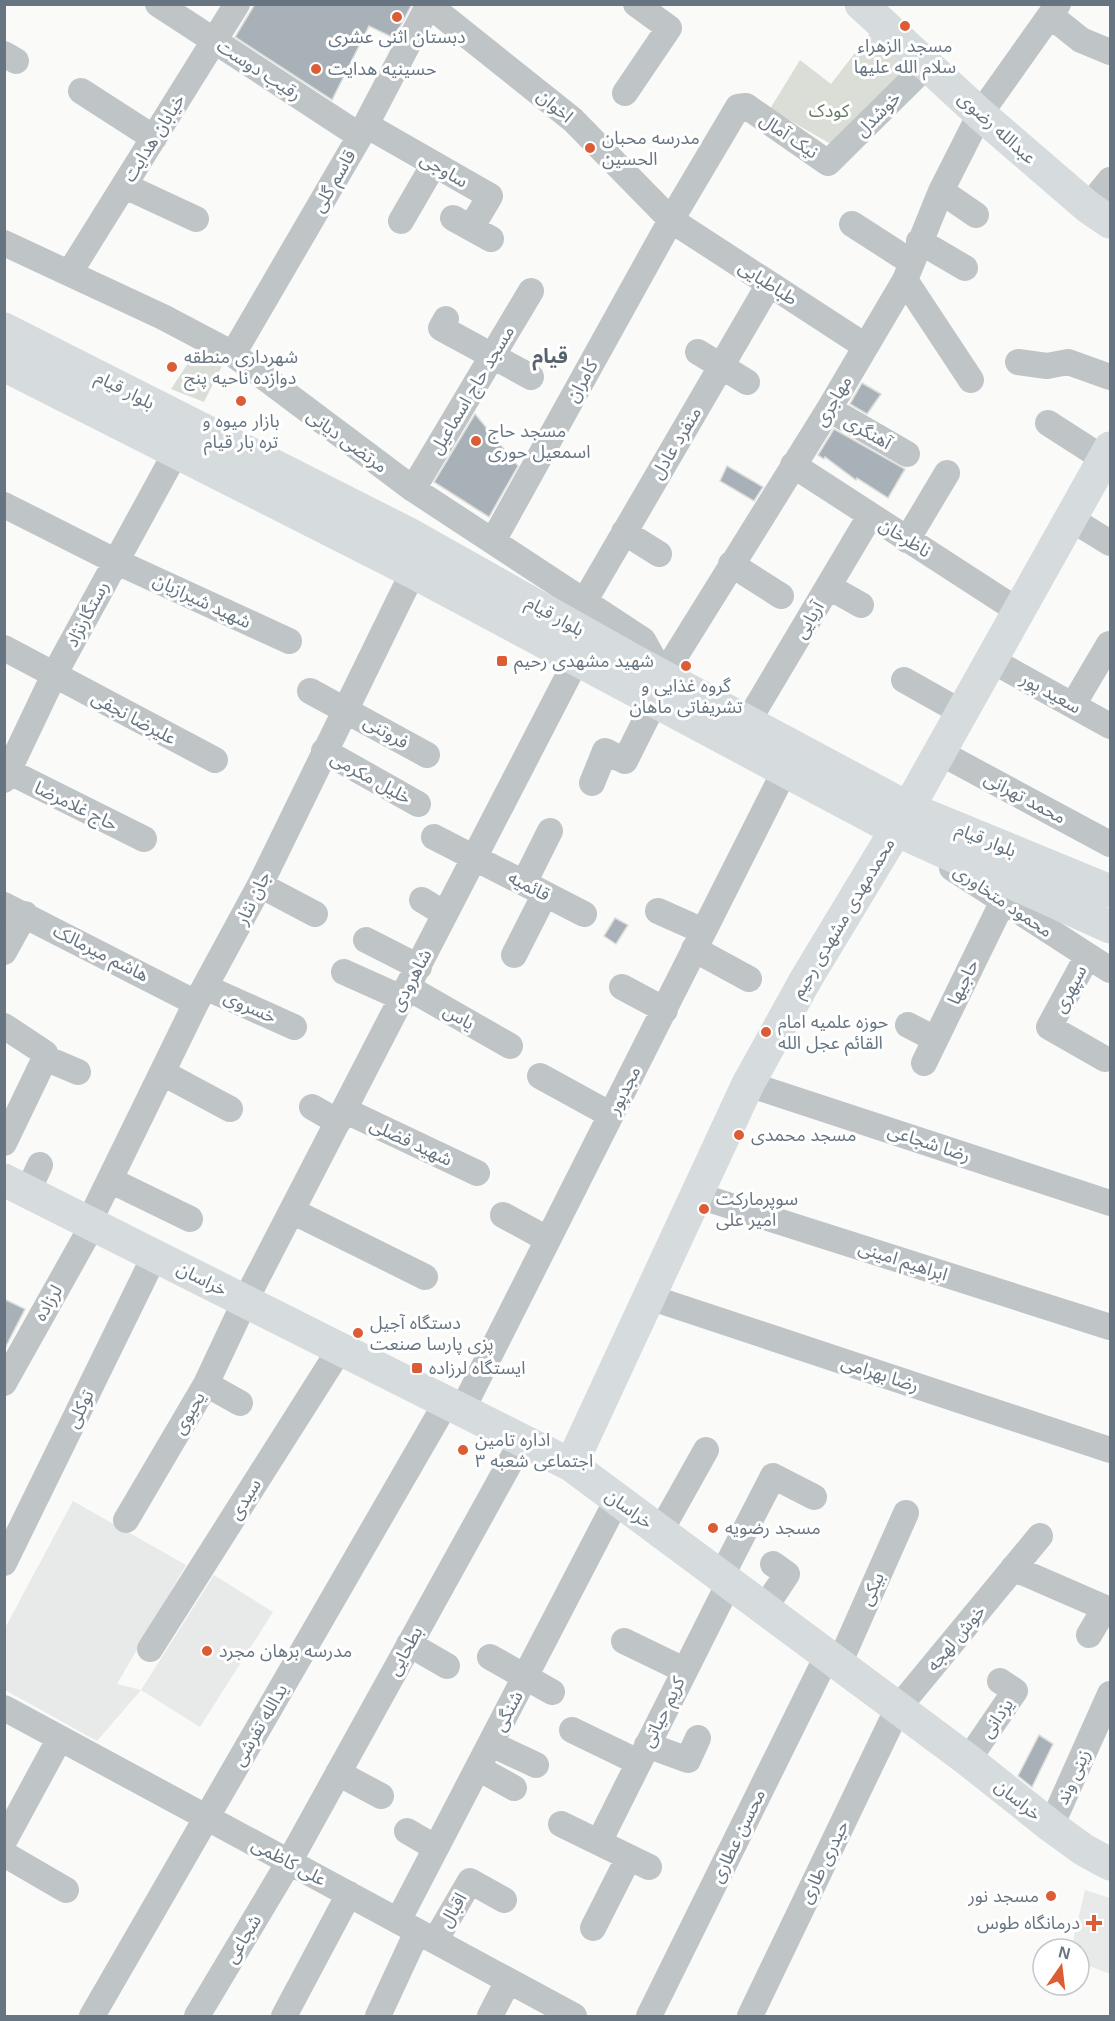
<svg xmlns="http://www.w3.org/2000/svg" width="1115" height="2021" font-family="Arial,'Noto Sans Arabic',sans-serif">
<rect width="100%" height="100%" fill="#fafaf8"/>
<path fill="#e8e9e9" d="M73 1501 186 1565 117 1684 141 1690 214 1575 273 1612 200 1727 141 1690 97 1741 5 1690V1628Z
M1085 1890 1110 1898V1974L1079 1962V1949H1071Z"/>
<path fill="#daded7" d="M871 32 912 68 836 147 770 109 800 60 831 84Z
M196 351 223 364 204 402 171 389Z"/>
<path fill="#a8b1b7" stroke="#dcdcda" stroke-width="1.5" d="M255 4H412L394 38 369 26 332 100 235 37Z
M862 383 881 394 867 414 850 404Z
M475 414 518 466 489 517 434 482Z
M834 429 905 469 888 498 857 478 856 480 825 457 824 459 818 455Z
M727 466 763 487 754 501 720 481Z
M615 918 628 925 616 944 604 936Z
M4 1299 25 1309 4 1350Z
M1039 1735 1053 1744 1032 1787 1018 1776Z"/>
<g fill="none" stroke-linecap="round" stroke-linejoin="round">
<path stroke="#bfc4c7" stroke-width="26" d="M158 4 360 136
M429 5 573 120 671 220 865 346
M1051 16 1081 40 1110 52
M4 54 16 61
M81 91 154 138
M625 93 669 28 636 4
M366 125 490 196 471 228
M125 186 196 219
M941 191 976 215
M1088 207 1110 180
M453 218 491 239
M401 221 434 164
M852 224 911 262
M919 241 965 268
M4 243 163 317 233 354 413 489 643 640 663 676
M70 272 237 4
M905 280 971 380
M446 319 441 328 531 377
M698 352 747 382
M233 354 360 136 429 4
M1018 362 1047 366 1068 362 1110 377
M829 409 907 454
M1048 423 1104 459
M793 465 1017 610
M413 489 531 291
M4 505 115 561 289 641
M1071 519 1110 543
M624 532 659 554
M907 540 947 473
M493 541 671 220 738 107 746 106 828 163 927 65
M731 564 781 596
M829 587 861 605
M584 602 769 284
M4 648 215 760
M991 660 1110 726
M663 676 829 409 905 280 941 191 980 114 1058 4
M904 680 961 712
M310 691 427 755
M1073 705 1109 644
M747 723 870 516
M324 751 418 804
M939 752 1110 844
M4 769 144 839
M4 780 54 675 176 452
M592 783 605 751 625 761 655 701
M434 837 584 914
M952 868 1110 970
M524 883 550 831
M260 885 315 914
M422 900 445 914
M4 905 196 1003
M658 911 703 931
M366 940 419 967
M694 949 749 979
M4 952 25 914
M514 955 545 894
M1087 957 1049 1027 1105 1059
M344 972 402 998
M205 987 294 1027
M407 987 510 1046
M622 987 665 1010
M908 1025 935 1039
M4 1026 45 1053V1058L4 1143
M45 1058 78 1072
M924 1063 1003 901
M163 1073 230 1109
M540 1076 611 1115
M748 1084 1110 1203
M312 1107 338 1122
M344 1110 477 1173
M110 1180 190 1219
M28 1191 40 1165
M696 1195 1110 1327
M292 1211 425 1277
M503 1215 547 1239
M89 1222 196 1003 260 885 413 572
M649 1297 1110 1450
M4 1383 93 1224
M206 1384 240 1403
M462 1410 785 770
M126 1520 206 1384 245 1301 577 659
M660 1532 706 1450
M4 1563 155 1255
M1013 1568 1105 1608 1089 1635
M721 1577 773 1476 814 1497
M764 1609 787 1574 773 1564
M624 1641 684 1670
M409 1644 447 1666
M150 1649 340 1349
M490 1657 552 1692
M839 1664 906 1513
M4 1708 574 2016
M572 1730 638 1762
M491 1744 536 1765
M647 1745 688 1760 698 1738
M968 1760 1015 1691 1000 1681
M478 1768 514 1788
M338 1773 381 1796
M561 1824 649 1867
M1051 1826 1110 1694
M407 1831 436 1848
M4 1841 60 1738
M599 1842 729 1583
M4 1854 66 1890
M398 1921 617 1500
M593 1928 629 1857
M435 1941 470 1881 504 1900
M92 2016 446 1403
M197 2016 289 1862 522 1441
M284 2016 349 1894
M378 2016 417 1932
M490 2016 508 1981
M649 2016 827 1656
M750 2016 898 1708 1040 1536"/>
<path stroke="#d6dbde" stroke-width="33" d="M861 4 980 114 1088 207 1110 222
M4 329 407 533 636 662 908 808 1110 891
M4 365 413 572 896 830 1110 927
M4 1180 571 1465 968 1760 1051 1826 1084 1850 1110 1864
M571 1465 748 1084 806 979 896 830 1110 448"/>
</g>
<g fill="#dc5c35" stroke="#fff" stroke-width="2">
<circle cx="397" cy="17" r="6"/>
<circle cx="905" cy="26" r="6"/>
<circle cx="316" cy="69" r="6"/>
<circle cx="590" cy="148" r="6"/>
<circle cx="172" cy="367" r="6"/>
<circle cx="241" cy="401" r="6"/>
<circle cx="476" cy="441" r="6"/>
<rect x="496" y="655" width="12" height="12" rx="3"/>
<circle cx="686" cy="666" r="6"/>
<circle cx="766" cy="1032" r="6"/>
<circle cx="739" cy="1135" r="6"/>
<circle cx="704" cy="1209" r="6"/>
<circle cx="358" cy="1333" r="6"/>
<rect x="411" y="1362" width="12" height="12" rx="3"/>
<circle cx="463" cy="1450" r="6"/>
<circle cx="713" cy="1528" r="6"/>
<circle cx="207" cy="1651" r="6"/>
<circle cx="1051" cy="1896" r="6"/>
<path d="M1091 1914h6v6h6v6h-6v6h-6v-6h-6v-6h6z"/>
</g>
<g text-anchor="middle" stroke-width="6" stroke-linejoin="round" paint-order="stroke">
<g font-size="18" fill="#667581" stroke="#fff" text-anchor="start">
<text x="397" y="43" text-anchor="middle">دبستان اثنی عشری</text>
<text x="905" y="52" text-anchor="middle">مسجد الزهراء<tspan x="905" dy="21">سلام الله علیها</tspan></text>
<text x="328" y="75">حسینیه هدایت</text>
<text x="602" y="144">مدرسه محبان<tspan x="602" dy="21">الحسین</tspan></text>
<text x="184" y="363">شهرداری منطقه<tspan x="184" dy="21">دوازده ناحیه پنج</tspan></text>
<text x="241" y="427" text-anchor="middle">بازار میوه و<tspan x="241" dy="21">تره بار قیام</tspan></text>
<text x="488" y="437">مسجد حاج<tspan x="488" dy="21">اسمعیل حوری</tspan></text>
<text x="514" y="667">شهید مشهدی رحیم</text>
<text x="686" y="692" text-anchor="middle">گروه غذایی و<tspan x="686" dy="21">تشریفاتی ماهان</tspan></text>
<text x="778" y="1028">حوزه علمیه امام<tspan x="778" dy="21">القائم عجل الله</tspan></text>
<text x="751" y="1141">مسجد محمدی</text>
<text x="716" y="1205">سوپرمارکت<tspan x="716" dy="21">امیر علی</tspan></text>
<text x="370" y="1329">دستگاه آجیل<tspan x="370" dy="21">پزی پارسا صنعت</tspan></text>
<text x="429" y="1374">ایستگاه لرزاده</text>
<text x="475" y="1446">اداره تامین<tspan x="475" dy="21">اجتماعی شعبه ۳</tspan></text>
<text x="725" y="1534">مسجد رضویه</text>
<text x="219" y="1657">مدرسه برهان مجرد</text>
<text x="1039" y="1902" text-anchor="end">مسجد نور</text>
<text x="1080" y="1929" text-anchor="end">درمانگاه طوس</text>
</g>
<g font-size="18" fill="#667581" stroke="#fff">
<text transform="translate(259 70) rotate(33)" y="6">رقیب دوست</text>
<text transform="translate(555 106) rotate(40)" y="6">اخوان</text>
<text transform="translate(878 114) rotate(-45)" y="6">خوشدل</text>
<text transform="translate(997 128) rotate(42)" y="6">عبدالله رضوی</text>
<text transform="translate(789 136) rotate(34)" y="6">نیک آمال</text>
<text transform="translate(154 138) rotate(-58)" y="6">خیابان‌ هدایت</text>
<text transform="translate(444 170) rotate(30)" y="6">ساوجی</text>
<text transform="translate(334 181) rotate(-60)" y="6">قاسم گلی</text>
<text transform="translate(768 283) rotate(33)" y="6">طباطبایی</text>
<text transform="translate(582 381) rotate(-61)" y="6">کامران</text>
<text transform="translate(125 390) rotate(27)" y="6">بلوار قیام</text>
<text transform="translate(472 390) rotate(-59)" y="6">مسجد حاج اسماعیل</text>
<text transform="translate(833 401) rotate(-59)" y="6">مهاجری</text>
<text transform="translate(868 432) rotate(30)" y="6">آهنگری</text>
<text transform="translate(347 441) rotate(36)" y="6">مرتضی دیانی</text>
<text transform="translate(676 443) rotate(-59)" y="6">منفرد عادل</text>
<text transform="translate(905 538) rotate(32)" y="6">ناظرخان</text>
<text transform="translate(202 601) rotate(25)" y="6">شهید شیرازیان</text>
<text transform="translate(87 614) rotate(-62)" y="6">رستگارنژاد</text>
<text transform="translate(555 616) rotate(29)" y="6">بلوار قیام</text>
<text transform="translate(809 620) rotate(-59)" y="6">آریایی</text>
<text transform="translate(1051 693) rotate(29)" y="6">سعید پور</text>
<text transform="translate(134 718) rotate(28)" y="6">علیرضا نجفی</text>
<text transform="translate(386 732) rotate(30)" y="6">فروتنی</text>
<text transform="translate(371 778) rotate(29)" y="6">خلیل مکرمی</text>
<text transform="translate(1025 798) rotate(28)" y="6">محمد تهرانی</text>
<text transform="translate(76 806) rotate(26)" y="6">حاج غلامرضا</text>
<text transform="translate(986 840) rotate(22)" y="6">بلوار قیام</text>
<text transform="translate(529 886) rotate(27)" y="6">قائمیه</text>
<text transform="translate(253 898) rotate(-64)" y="6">جان نثار</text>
<text transform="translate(1003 901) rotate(34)" y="6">محمود متخاوری</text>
<text transform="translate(843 918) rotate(-59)" y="6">محمدمهدی مشهدی رحیم</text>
<text transform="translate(101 953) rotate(27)" y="6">هاشم میرمالک</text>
<text transform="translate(411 980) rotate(-62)" y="6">شاهرودی</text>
<text transform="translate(963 982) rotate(-64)" y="6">حاجیها</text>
<text transform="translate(1070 989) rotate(-62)" y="6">سپهری</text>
<text transform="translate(250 1007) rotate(24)" y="6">خسروی</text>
<text transform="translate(459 1017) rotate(30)" y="6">یاس</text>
<text transform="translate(624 1090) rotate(-63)" y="6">مجدپور</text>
<text transform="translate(411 1142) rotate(25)" y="6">شهید فضلی</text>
<text transform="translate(929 1143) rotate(18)" y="6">رضا شجاعی</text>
<text transform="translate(903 1261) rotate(18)" y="6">ابراهیم امینی</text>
<text transform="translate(202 1279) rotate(27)" y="6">خراسان</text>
<text transform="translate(48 1303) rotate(-60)" y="6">لرزاده</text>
<text transform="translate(880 1374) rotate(18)" y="6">رضا بهرامی</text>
<text transform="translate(80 1409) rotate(-64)" y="6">توکلی</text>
<text transform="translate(189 1413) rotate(-60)" y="6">یحیوی</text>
<text transform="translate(245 1499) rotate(-58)" y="6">سیدی</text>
<text transform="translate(629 1509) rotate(36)" y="6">خراسان</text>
<text transform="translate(872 1589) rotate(-66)" y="6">بیکی</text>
<text transform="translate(956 1638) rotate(-50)" y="6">خوش لهجه</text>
<text transform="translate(405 1651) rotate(-61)" y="6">بطحایی</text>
<text transform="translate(508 1711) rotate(-62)" y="6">شنگی</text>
<text transform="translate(663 1712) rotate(-64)" y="6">کریم حیاتی</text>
<text transform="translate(997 1718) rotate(-56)" y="6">یزدانی</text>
<text transform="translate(260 1725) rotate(-60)" y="6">یدالله تفرشی</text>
<text transform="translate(1073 1777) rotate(-66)" y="6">زینی وند</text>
<text transform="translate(1018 1800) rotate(39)" y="6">خراسان</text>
<text transform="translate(738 1836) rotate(-64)" y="6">محسن عطاری</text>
<text transform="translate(289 1862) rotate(28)" y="6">علی کاظمی</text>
<text transform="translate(824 1862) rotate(-64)" y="6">حیدری طاری</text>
<text transform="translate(453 1910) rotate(-60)" y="6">اقبال</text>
<text transform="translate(243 1939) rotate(-59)" y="6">شجاعی</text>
</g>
<g font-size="18" fill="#687a65" stroke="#fff">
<text x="829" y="117">کودک</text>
</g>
<g font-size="20" font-weight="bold" fill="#58636d" stroke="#fff">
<text x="550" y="363">قیام</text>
</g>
</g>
<rect width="1115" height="2021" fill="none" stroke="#667581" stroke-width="12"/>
<g transform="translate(1061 1967) rotate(14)"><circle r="28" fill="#ffffff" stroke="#c2c8cd" stroke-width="1.5"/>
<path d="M0-4.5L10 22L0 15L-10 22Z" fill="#dc5c35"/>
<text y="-9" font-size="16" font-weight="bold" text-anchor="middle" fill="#667581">N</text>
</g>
</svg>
